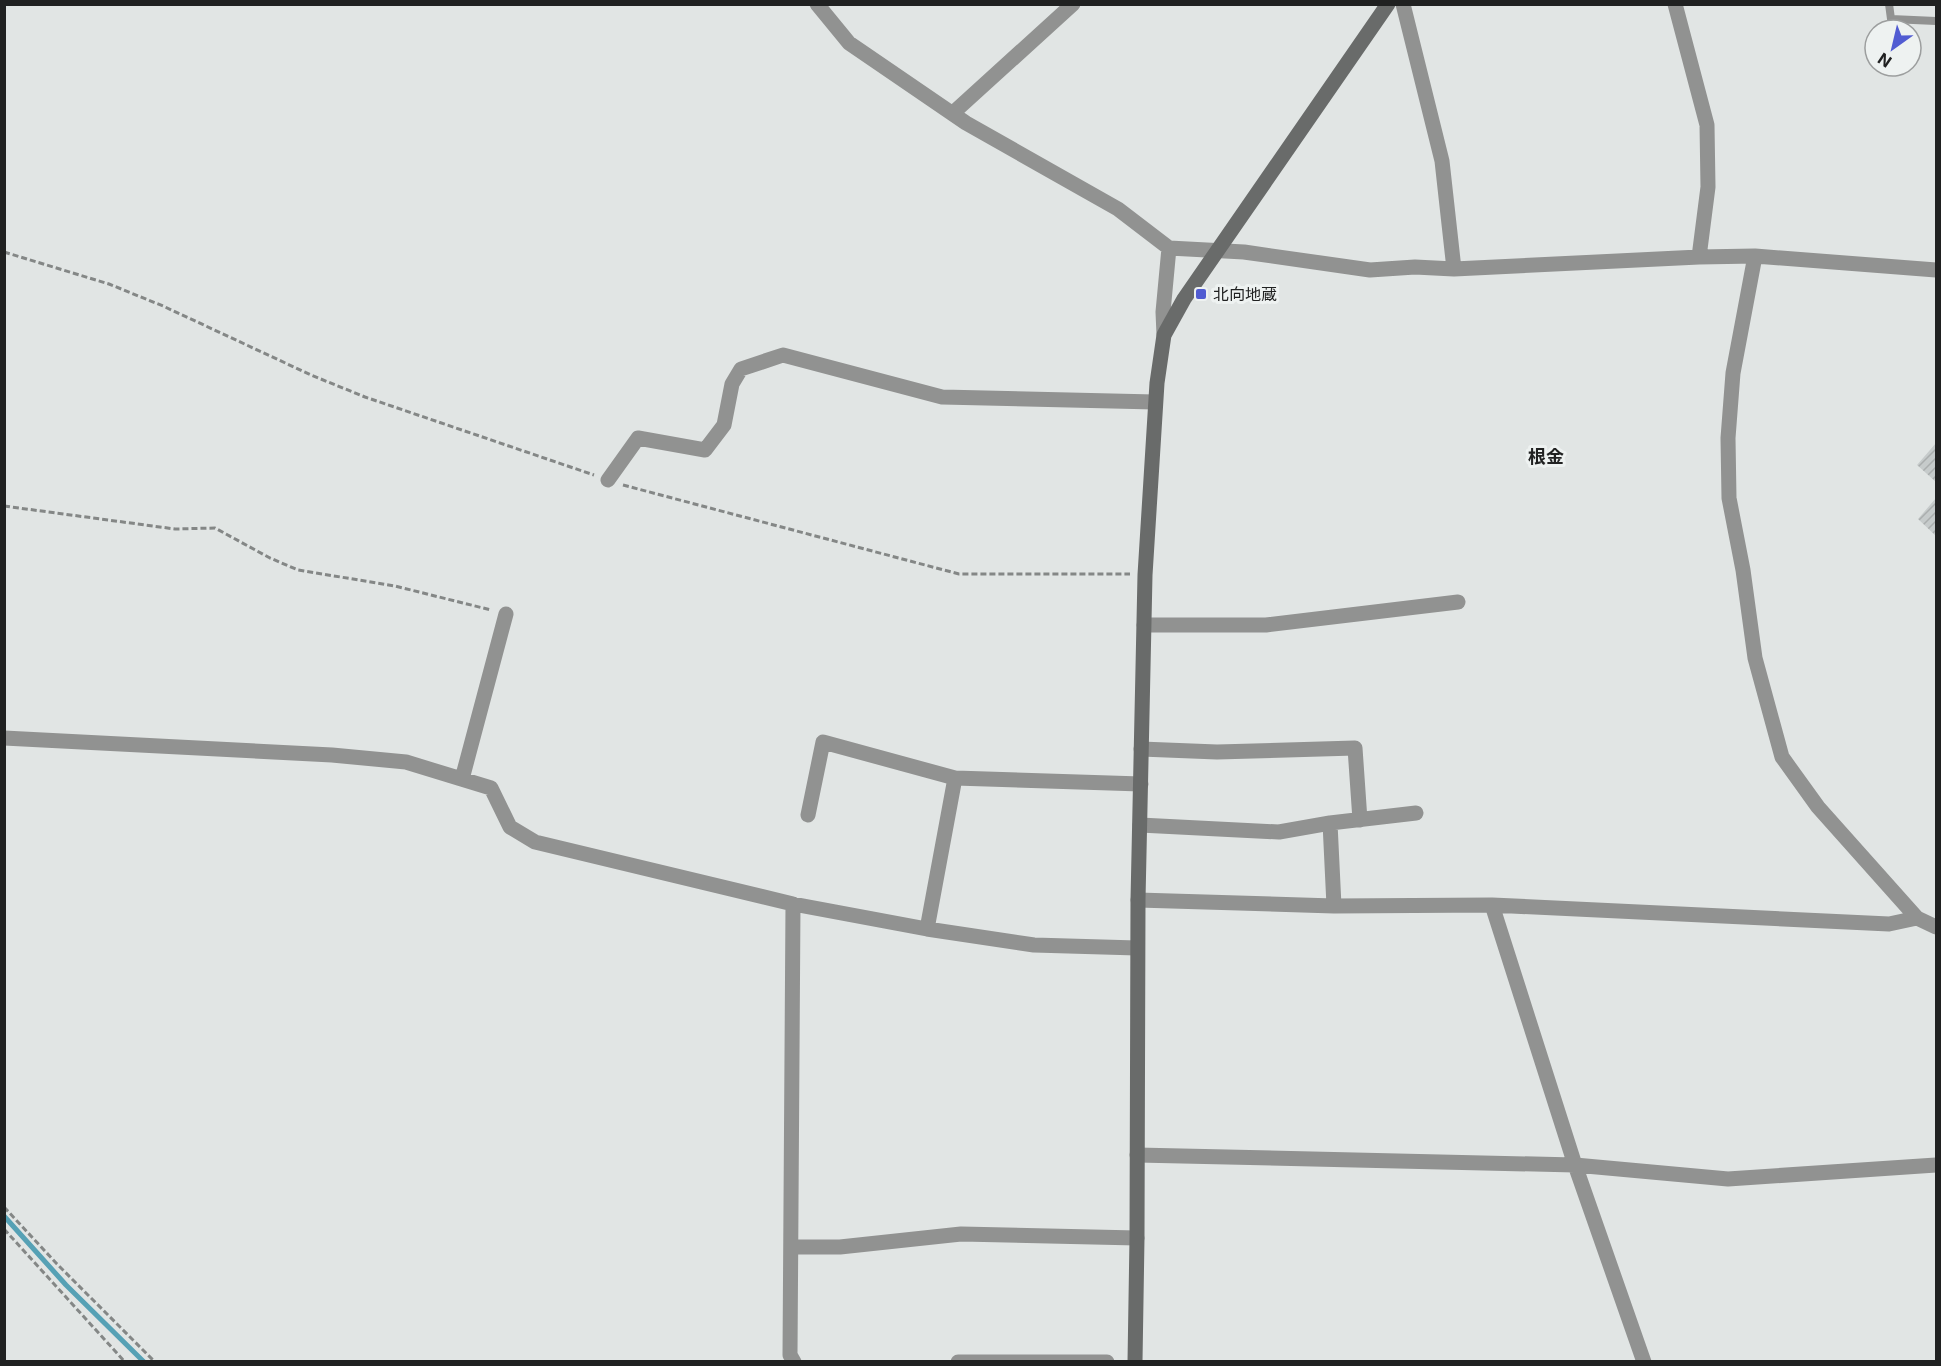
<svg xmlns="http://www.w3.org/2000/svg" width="1941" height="1366" font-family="Inter,'Noto Sans JP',sans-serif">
<defs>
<pattern id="building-hatch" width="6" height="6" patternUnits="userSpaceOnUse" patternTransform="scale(1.5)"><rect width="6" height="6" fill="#c6cbcb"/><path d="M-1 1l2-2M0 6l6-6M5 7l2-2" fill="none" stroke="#aaaeae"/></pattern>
</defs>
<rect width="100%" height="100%" fill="#e1e5e4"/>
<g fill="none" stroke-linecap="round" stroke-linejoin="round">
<path stroke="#56a1b5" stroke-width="5" d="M4 1216 66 1285 144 1362"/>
</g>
<path fill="url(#building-hatch)" d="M1936 443V482L1917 465Z
M1936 498V536L1918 519Z"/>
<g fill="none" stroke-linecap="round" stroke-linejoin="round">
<path stroke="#848786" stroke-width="3" stroke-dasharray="6 3" stroke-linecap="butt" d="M4 252 109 284 163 306 311 375 365 397 594 475
M623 485 959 574H1130
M4 506 175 529 215 528 270 558 298 570 395 586 491 610
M4 1207 57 1264 155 1362
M4 1229 125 1362"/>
<path stroke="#919291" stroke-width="8" d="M1889 4 1891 19 1936 21"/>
<path stroke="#919291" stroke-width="15" d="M817 4 849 43 966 123 1118 209 1169 248 1244 252 1370 270 1415 267 1454 269 1699 257 1755 256 1936 270
M1403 4 1442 161 1454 269
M1675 4 1707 125 1708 187 1699 257
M953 113 1073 4
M1755 256 1733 373 1728 438 1729 498 1743 570 1755 658 1782 757 1818 807 1917 918 1936 927
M1164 335 1163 312 1169 248
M608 480 638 438 705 450 724 425 732 384 741 369 783 355 942 397 1155 402
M1144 625H1266L1458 602
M4 738 332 755 406 762 491 788 510 827 535 842 793 904 927 929 1034 945 1137 948
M1141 749 1217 752 1355 748 1360 820
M955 778 1141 784
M462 779 506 614
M808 815 823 742 955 778 927 929
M1330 823 1334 906
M1140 825 1279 832 1330 823 1416 813
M1138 900 1334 906 1492 905 1889 924 1917 918
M793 904 790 1355 794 1362
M1492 905 1575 1165 1644 1362
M1137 1155 1575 1165 1728 1179 1936 1165
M791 1247H840L961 1234 1137 1238
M958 1362H1107"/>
<path stroke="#696b6a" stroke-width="15" d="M1135 1362 1137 1238 1138 900 1145 575 1157 383 1164 335 1184 299 1388 4"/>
</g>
<rect fill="#515cd2" stroke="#eef2f1" stroke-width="2" x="1195" y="288" width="12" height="12" rx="3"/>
<g text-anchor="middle" stroke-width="6" stroke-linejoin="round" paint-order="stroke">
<g font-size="16" fill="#202121" stroke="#eef2f1" text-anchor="start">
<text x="1213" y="300">北向地蔵</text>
</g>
<g font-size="18" font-weight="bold" fill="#202121" stroke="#eef2f1">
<text x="1546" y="463">根金</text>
</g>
</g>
<rect width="1941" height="1366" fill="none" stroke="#202121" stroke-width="12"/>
<g transform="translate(1893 48) rotate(214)"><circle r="28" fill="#eef2f1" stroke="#9c9e9e" stroke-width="1.5"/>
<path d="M0-4.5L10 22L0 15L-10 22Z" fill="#515cd2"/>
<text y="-9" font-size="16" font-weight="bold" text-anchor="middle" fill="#202121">N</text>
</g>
</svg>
